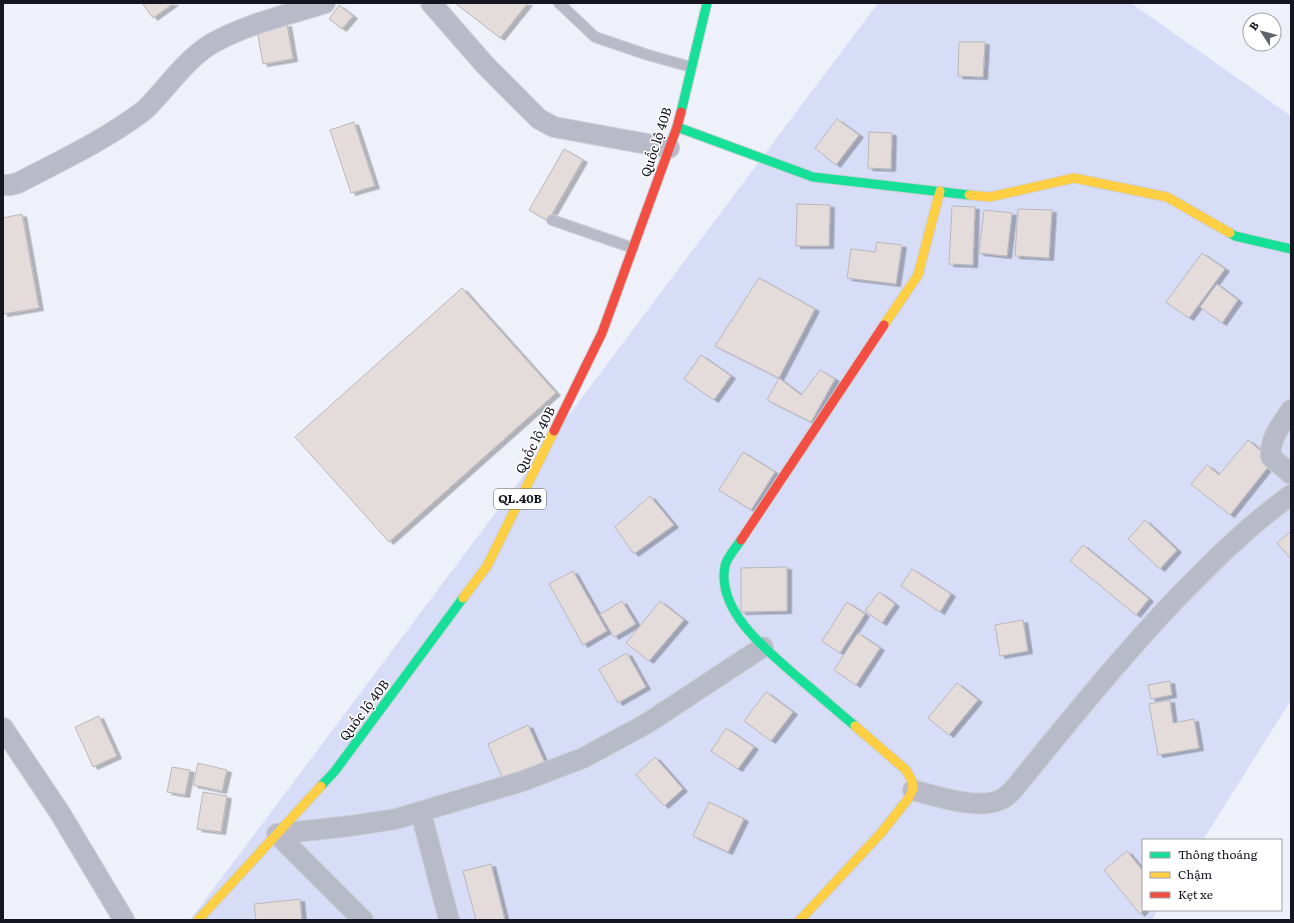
<svg xmlns="http://www.w3.org/2000/svg" width="1294" height="923" font-family="Literata,serif">
<defs>
<filter id="shadow"><feDropShadow dx="4.5" dy="2.5" stdDeviation="0" flood-color="#0004"/></filter>
</defs>
<rect width="100%" height="100%" fill="#eef1fa"/>
<path fill="#d7ddf7" d="M878 3H1131L1291 116V700L1203 840H1143V910H1158L1152 920H190Z"/>
<path fill="#e4dcda" stroke="#bab7b9" filter="url(#shadow)" d="M142 3H174L153 18Z
M455 3H528L500 38Z
M339 5 353 16 342 29 329 19Z
M287 24 293 59 263 64 257 30Z
M959 42H985L983 77 958 76Z
M837 119 859 135 836 165 815 148Z
M354 122 375 186 351 193 330 130Z
M869 132 892 133 891 169 868 168Z
M564 149 583 160 548 221 529 210Z
M797 204 830 205 829 246H796Z
M952 206 975 207 973 265 949 264Z
M1018 209 1052 210 1049 258 1015 256Z
M984 210 1012 213 1007 256 979 253Z
M22 214 39 308 3 314V218Z
M877 242 902 245 896 284 847 278 851 249 875 252Z
M1202 253 1225 269 1189 318 1166 302Z
M759 278 815 309 779 378 715 346Z
M1217 284 1238 300 1222 323 1200 307Z
M462 288 556 393 389 542 295 437Z
M701 355 731 376 714 400 684 379Z
M820 370 835 379 811 422 767 400 779 378 801 395Z
M1248 440 1273 461 1230 515 1191 484 1207 465 1219 475Z
M743 452 775 472 751 510 719 490Z
M650 496 674 525 634 554 615 527Z
M1145 520 1177 550 1160 569 1128 539Z
M1291 531V559L1277 543Z
M1083 545 1149 599 1136 615 1070 561Z
M787 567V611L741 612V568Z
M912 569 951 594 940 612 901 586Z
M573 571 607 631 583 645 549 584Z
M879 592 895 604 882 623 865 611Z
M622 601 636 624 614 637 600 614Z
M660 601 684 620 649 661 626 643Z
M847 602 865 614 840 653 822 641Z
M1023 620 1028 651 1000 656 995 625Z
M858 633 880 648 856 685 834 670Z
M627 653 646 687 618 703 599 669Z
M1170 681 1172 695 1151 699 1148 685Z
M957 683 978 700 949 735 928 718Z
M766 692 793 712 771 741 744 721Z
M1170 700 1173 723 1194 719 1199 748 1158 755 1149 704Z
M99 716 117 756 93 767 75 727Z
M528 725 545 763 504 782 488 744Z
M726 728 754 747 738 769 711 751Z
M655 757 683 789 664 806 636 775Z
M198 763 227 770 222 791 193 785Z
M172 767 190 770 185 795 167 792Z
M203 792 227 796 221 832 197 829Z
M709 802 744 819 728 852 693 836Z
M1127 851 1143 871V910H1144L1140 914 1104 870Z
M491 864 505 920H476L463 871Z
M300 899 302 920H256L254 904Z"/>
<g fill="none" stroke-linecap="round" stroke-linejoin="round">
<defs>
<path id="lane" d="M559 3 595 37 648 55 691 67
M552 220 633 248"/>
<path id="street" d="M431 3 486 66 539 119 554 127 669 148
M3 185H10L18 183C60 161 105 140 142 112 148 108 152 102 157 97 174 78 190 57 211 44 246 24 287 15 325 3
M1291 410C1281 425 1269 439 1271 457L1291 474
M3 728 60 813 124 920
M913 790C936 796 975 809 997 801 1004 799 1008 795 1013 790 1066 725 1118 660 1176 599 1212 562 1249 525 1291 495
M421 813 449 920
M277 834 350 826 396 819 523 781 583 758 646 724 763 647
M277 834 363 920"/>
<path id="fast" d="M681 112 707 3
M677 127 813 177 969 195
M1230 233 1235 236 1291 249
M741 540C737 546 726 559 725 566 716 612 770 653 801 680 819 695 837 711 855 726
M321 786 335 771 463 598"/>
<path id="slow" d="M969 195 990 197 1074 178 1167 197 1230 233
M884 325 918 275 940 191
M463 598 487 566 554 431
M198 920 321 786
M800 920 881 833 908 799 913 789 912 781 906 770 855 726"/>
<path id="jam" d="M554 431 602 333 677 127 681 112
M741 540 884 325"/>
</defs>
<use href="#lane" stroke="#cccfd6" stroke-width="12"/>
<use href="#street" stroke="#cccfd6" stroke-width="22"/>
<use href="#fast" stroke="#cccfd6" stroke-width="11"/>
<use href="#slow" stroke="#cccfd6" stroke-width="11"/>
<use href="#jam" stroke="#cccfd6" stroke-width="11"/>
<use href="#lane" stroke="#b8bbc7" stroke-width="10"/>
<use href="#street" stroke="#b8bbc7" stroke-width="20"/>
<use href="#fast" stroke="#16e098" stroke-width="9"/>
<use href="#slow" stroke="#ffcf43" stroke-width="9"/>
<use href="#jam" stroke="#f24e42" stroke-width="9"/>
</g>
<g text-anchor="middle" stroke-width="3" stroke-linejoin="round" paint-order="stroke">
<rect fill="#fff" stroke="#5b5c63" stroke-width="1" x="494" y="489" width="52" height="20" rx="3"/>
<g font-size="12" font-weight="bold" fill="#151620">
<text x="520" y="503">QL.40B</text>
</g>
<g font-size="13" fill="#151620" stroke="#fff">
<text transform="translate(656 142) rotate(-72)" y="5">Quốc lộ 40B</text>
<text transform="translate(535 440) rotate(-64)" y="5">Quốc lộ 40B</text>
<text transform="translate(364 710) rotate(-53)" y="5">Quốc lộ 40B</text>
</g>
</g>
<rect width="1294" height="923" fill="none" stroke="#151620" stroke-width="8"/>
<rect x="1142" y="839" width="140" height="72" fill="#ffffff" stroke="#a1a2a6"/>
<rect x="1150" y="852" width="20" height="6" fill="#16e098" stroke="#a1a2a6"/>
<text x="1178" y="859" font-size="12" fill="#151620">Thông thoáng</text>
<rect x="1150" y="872" width="20" height="6" fill="#ffcf43" stroke="#a1a2a6"/>
<text x="1178" y="879" font-size="12" fill="#151620">Chậm</text>
<rect x="1150" y="892" width="20" height="6" fill="#f24e42" stroke="#a1a2a6"/>
<text x="1178" y="899" font-size="12" fill="#151620">Kẹt xe</text>
<g transform="translate(1262 32) rotate(306)"><circle r="19" fill="#ffffff" stroke="#a1a2a6"/>
<path d="M0-3L7 15L0 10L-7 15Z" fill="#61636c"/>
<text y="-6" font-size="11" font-weight="bold" text-anchor="middle" fill="#151620">B</text>
</g>
</svg>
